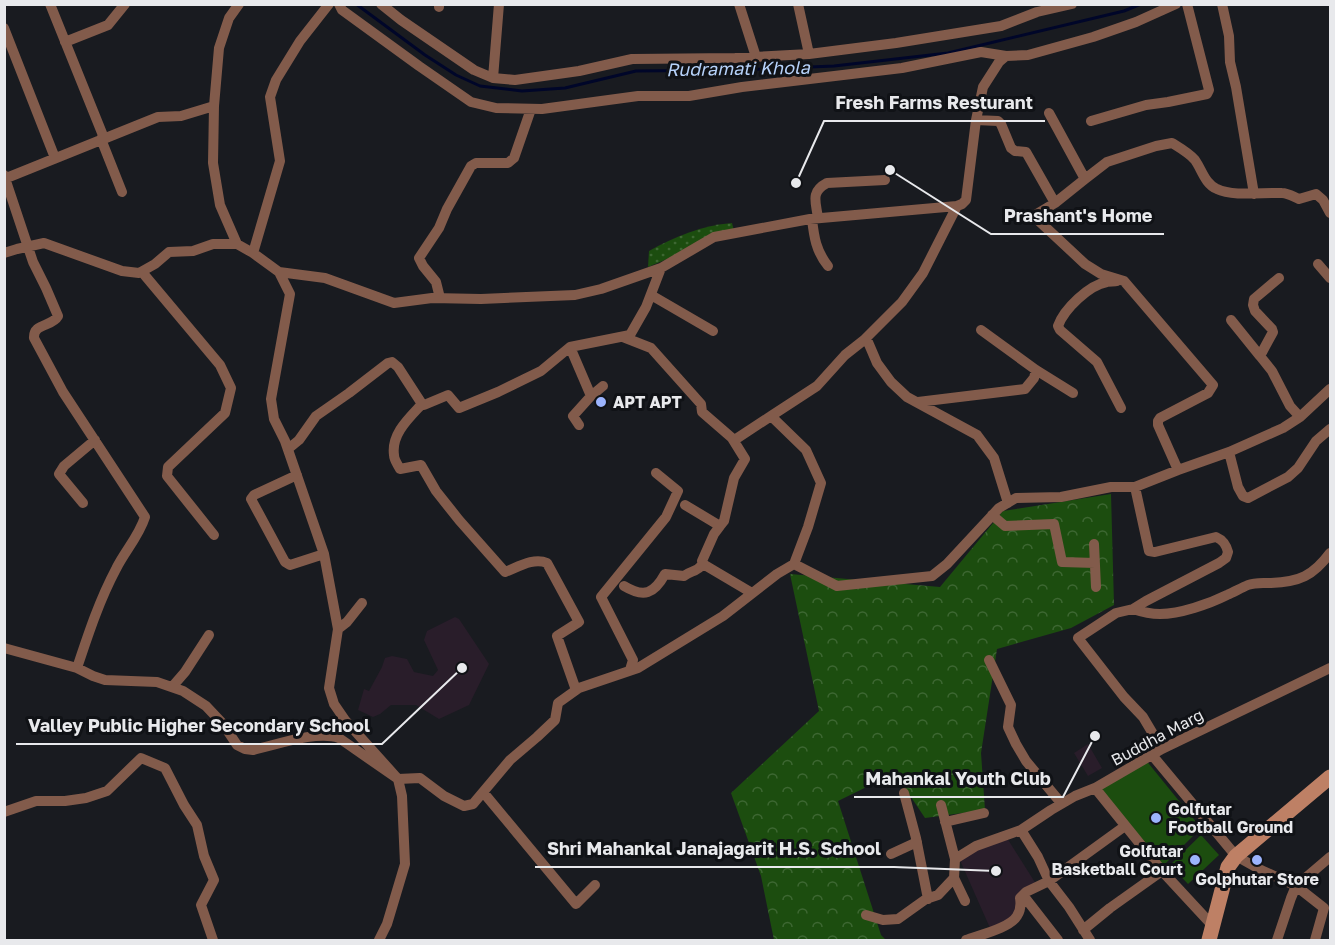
<svg xmlns="http://www.w3.org/2000/svg" width="1335" height="945" font-family="'Golos Text',sans-serif">
<defs>
<pattern id="grass-dots" width="8" height="8" patternUnits="userSpaceOnUse" patternTransform="scale(1.5)"><rect width="8" height="8" fill="#1c4d0f"/><path d="M2 2h.1M6 6h.1" fill="none" stroke="#3d6732" stroke-width="1.8" stroke-linecap="round"/></pattern>
<pattern id="forest-crowns" width="20" height="18" patternUnits="userSpaceOnUse" patternTransform="scale(1.5)"><rect width="20" height="18" fill="#1c4d0f"/><path d="M2 6a3 3 0 1 1 6 0M12 15a3 3 0 1 1 6 0" fill="none" stroke="#3d6732"/></pattern>
</defs>
<rect width="100%" height="100%" fill="#191b20"/>
<path fill="#291d2a" d="M455 617 459 619 489 664 469 705 439 719 416 705H391L380 714 373 717 358 710 364 689 369 691 382 667 385 658 392 656 407 659 414 672 433 676 438 670 424 640 427 631Z
M1088 744 1102 768 1088 776 1074 753Z
M1007 838 1036 884 1008 921 990 928 959 858Z"/>
<path fill="url(#grass-dots)" d="M732 223 734 231 648 267 649 251C674 237 703 225 732 223Z"/>
<path fill="url(#forest-crowns)" d="M1111 494 1114 605 1071 628 997 649 981 753 985 810 925 818 895 773 838 801 881 935 886 940H774L761 876 731 793 819 711 790 574 940 587 1003 511Z"/>
<path fill="#1c4d0f" d="M1145 759 1201 828 1160 869 1095 788Z
M1201 835 1219 855 1188 884 1170 865Z"/>
<g fill="none" stroke-linecap="round" stroke-linejoin="round">
<path stroke="#000629" stroke-width="3" d="M356 4 425 55 456 75 480 86 522 91 565 88 636 71 738 70 834 66 948 53 1124 11 1141 4"/>
<path stroke="#825b4b" stroke-width="10" d="M50 4 104 138
M239 4 229 18 219 48 214 106 213 163 220 205 237 244 253 253 279 272 290 294 271 399 274 419 285 441 324 554 338 629 329 688 334 704 345 720 398 779 402 796 405 864 387 924 379 940
M339 4 342 10 419 66 471 102 496 108 542 109 638 96H689L742 87 902 68 981 52 1006 56 1028 55 1093 37 1136 22 1176 4
M381 4 401 20 474 70 493 78 515 80 579 71 632 59 735 58 809 54 896 43 1001 26 1037 12 1072 4
M739 4 756 57
M798 4 809 54
M1222 4 1229 36 1230 62 1236 87 1254 194
M439 7V4
M4 28 55 158
M65 42 108 25 125 4
M493 78 499 4
M1049 113 1085 179
M976 120 998 121 1001 124 1011 148 1015 151 1026 152 1055 203
M1091 121 1146 105 1168 102 1207 94 1209 90 1187 4
M101 139 122 192
M4 175 33 262 46 288 58 316C52 327 33 323 34 338L63 392 145 517C139 536 125 551 116 569 99 601 88 635 77 668
M4 179 158 117 181 116 214 106
M1330 213 1323 200 1316 194 1299 199C1294 197 1288 193 1282 193 1264 192 1233 197 1217 189 1205 184 1202 170 1195 160 1189 153 1180 148 1172 143L1156 146 1107 162 1085 179 1055 203 1035 215 1040 222 1085 264 1101 274 1124 281 1213 385 1208 393 1160 418 1158 421V425L1178 470 1229 452 1283 428 1300 417 1330 389
M818 218C816 202 810 192 827 183L885 180
M812 219C814 237 816 251 828 266
M4 253 17 249 44 243 122 271 139 273 155 264 169 252 193 251 213 244H237
M253 253 280 161 270 97 276 80 300 41 329 4
M1318 264 1330 278
M142 272 220 365 231 388 225 413 168 467 167 476 214 535
M279 272 325 278 394 303 432 298 481 299 575 295 601 289 661 268 714 237 810 219 957 206 962 204 966 200 976 120 983 87 999 62 1006 56
M1279 278 1254 299 1253 305 1255 311 1272 329 1273 332 1260 356 1272 371 1290 406 1300 417
M1117 281C1114 282 1111 281 1107 282 1089 285 1064 309 1058 326L1060 330 1097 362 1121 408
M651 295 713 331
M440 298 436 282 423 266 419 258 439 228 447 209 471 166 476 163H508L514 158 531 109
M1231 320 1260 356
M981 330 1036 370 1073 393
M623 337 651 348 701 404 702 412 732 438 736 439 771 416
M864 340 902 302 923 273 957 206
M570 347 591 396 573 416 579 425
M591 396 603 386
M918 402 1025 389 1034 378 1036 370
M422 404C409 418 391 434 394 455 394 460 398 465 400 469L421 465 436 491 459 520 505 572C518 567 534 557 547 563L579 622 557 636 576 690
M288 449 299 440 316 416 349 393 388 363 392 362 398 367 422 404 424 405 448 395 459 408 498 392 541 371 570 347 630 335 646 307 661 268
M1229 452 1238 487 1243 496 1248 498 1288 477 1298 468 1316 441 1330 429
M297 475 254 495 251 499 285 562 290 565 324 554
M1135 487 1149 551 1155 552 1216 537C1223 540 1226 544 1228 552L1226 558 1219 563 1146 601 1133 609 1116 613 1078 638 1124 697 1143 717 1162 749
M83 503 59 474 64 466 95 440
M685 505 720 526 724 521 734 478 745 459 732 438
M992 515 1005 526 1054 524 1062 562 1095 563
M720 526 714 534 702 561 703 564 752 593
M1094 544 1096 587
M794 564 808 527 821 483 806 450 771 416 817 386 845 355 864 340 868 342 877 363 891 382 907 397 977 435 994 458 1008 503
M624 586C644 598 654 594 665 574L684 576C691 570 696 573 703 564
M1133 609C1142 612 1151 614 1160 614 1180 614 1209 604 1227 595 1234 592 1241 588 1248 585 1255 582 1263 583 1271 583 1299 582 1313 576 1330 553
M338 629 347 622 362 603
M4 648 77 668 93 676 105 680 157 682 183 691 206 706 223 724 237 745 245 749 253 750C276 745 317 730 339 738L398 779 420 778 444 796 464 806 473 804 510 760 537 737 555 720 558 703 579 688 638 668 723 616 777 574 794 564 837 586 932 576 947 564 999 508 1016 498 1061 497 1111 487H1135L1178 470
M989 660 1011 705 1008 727 1016 744 1026 761 1061 803
M630 670 633 660 601 597 666 517 678 491 656 473
M172 687 185 672 209 635
M1152 755 1236 856 1261 870 1296 886 1291 898 1277 940
M1095 788 1162 871 1212 925
M483 792 576 904 595 885
M904 793 916 838 928 899
M941 805 955 859
M4 812 36 801H65L86 798 107 791 141 758 165 768 184 805 197 825 204 856 214 880 201 905 213 940
M945 822 984 813
M891 854 917 842
M954 878 965 901
M1023 895 1058 940
M866 915 883 920 898 919 926 899 938 895 954 878 955 859 976 846 1021 830
M1083 930 1110 908 1162 871
M966 940C979 935 1010 928 1017 916 1021 910 1021 904 1020 898L1026 892 1049 881 1125 826
M1090 940 1069 907 1049 881 1038 857 1021 830 1051 810 1075 796 1095 788 1162 749 1330 668
M1315 940 1324 908 1296 886 1330 857"/>
<path stroke="#be8065" stroke-width="15" d="M1209 940 1228 867 1236 856 1330 777"/>
</g>
<g fill="#9cb4fd" stroke="#101216" stroke-width="2">
<circle cx="601" cy="402" r="6"/>
<circle cx="1156" cy="818" r="6"/>
<circle cx="1195" cy="860" r="6"/>
<circle cx="1257" cy="860" r="6"/>
</g>
<g text-anchor="middle" stroke-width="6" stroke-linejoin="round" paint-order="stroke">
<g font-size="16" font-weight="bold" fill="#e8e9ec" stroke="#101216" text-anchor="start">
<text x="613" y="408">APT APT</text>
<text x="1168" y="815">Golfutar<tspan x="1168" dy="18">Football Ground</tspan></text>
<text x="1183" y="857" text-anchor="end">Golfutar<tspan x="1183" dy="18">Basketball Court</tspan></text>
<text x="1257" y="885" text-anchor="middle">Golphutar Store</text>
</g>
<g font-size="16" fill="#e8e9ec" stroke="#101216">
<text transform="translate(1157 737) rotate(-28)" y="6">Buddha Marg</text>
</g>
<g font-size="18" font-style="italic" fill="#b6d2fa" stroke="#101216">
<text transform="translate(738 69) rotate(-1)" y="6">Rudramati Khola</text>
</g>
</g>
<path fill="none" stroke="#e8e9ec" stroke-width="2" d="M796 183L824 121H1045M890 170L991 234H1164M462 668L382 744H16M1095 736L1063 797H854M996 871L894 867H535"/>
<g fill="#e8e9ec" stroke="#101216" stroke-width="2">
<circle cx="796" cy="183" r="6"/>
<circle cx="890" cy="170" r="6"/>
<circle cx="462" cy="668" r="6"/>
<circle cx="1095" cy="736" r="6"/>
<circle cx="996" cy="871" r="6"/>
</g>
<g font-size="18" text-anchor="middle" font-weight="bold" fill="#e8e9ec" stroke="#101216" stroke-width="6" stroke-linejoin="round" paint-order="stroke">
<text x="934" y="109">Fresh Farms Resturant</text>
<text x="1078" y="222">Prashant's Home</text>
<text x="199" y="732">Valley Public Higher Secondary School</text>
<text x="958" y="785">Mahankal Youth Club</text>
<text x="714" y="855">Shri Mahankal Janajagarit H.S. School</text>
</g>
<rect width="1335" height="945" fill="none" stroke="#e8e9ec" stroke-width="12"/>
</svg>
